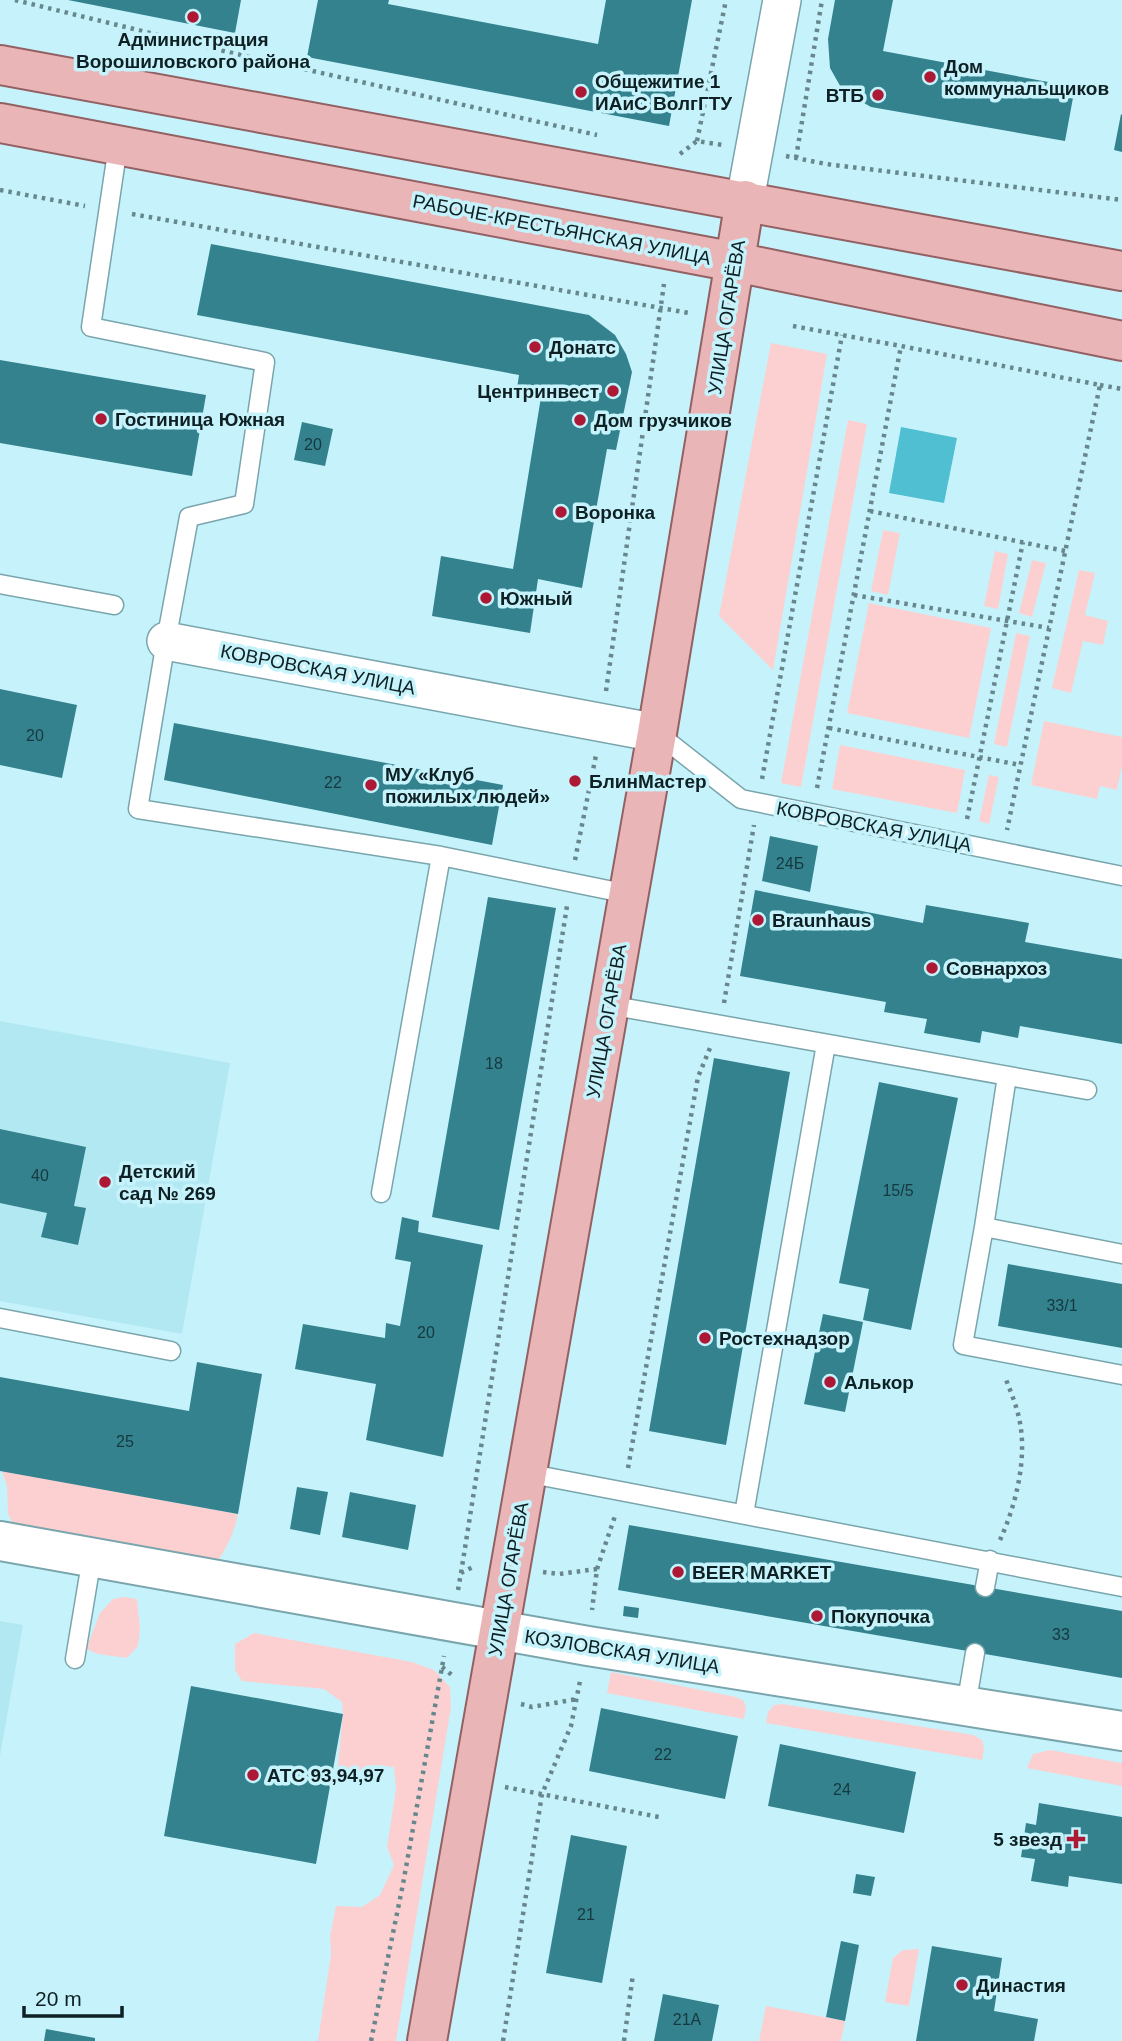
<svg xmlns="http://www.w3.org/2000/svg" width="1122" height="2041" font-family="Arial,sans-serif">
<rect width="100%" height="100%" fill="#c6f3fb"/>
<path fill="#b2e8f2" d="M0 1021 230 1063 182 1334 0 1301Z
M0 1621 23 1625 0 1756Z"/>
<path fill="#fcd0d0" d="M771 343 827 354 773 670 719 616Z
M848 420 867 424 801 787 781 783Z
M883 530 900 533 888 595 871 591Z
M995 551 1008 554 998 609 984 606Z
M1032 560 1046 563 1032 617 1019 613Z
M1079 570 1095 573 1085 615 1108 621 1103 645 1083 641 1071 693 1052 688Z
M869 603 991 628 969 738 847 713Z
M1016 633 1030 636 1007 747 994 744Z
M1044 721 1122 737V765L1117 790 1100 786 1097 799 1031 785Z
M840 745 965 770 957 813 832 789Z
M989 775 999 777 989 824 979 821Z
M2 1471 238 1514C234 1535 225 1551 213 1568L18 1533 8 1514 7 1486Z
M124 1597 137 1599 140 1629 138 1646 127 1658 98 1654 86 1649 100 1613 113 1599Z
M254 1633 412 1662 434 1670 450 1687 451 1707 396 2041H318L331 1954 330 1936 336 1906 362 1907 380 1895 394 1865 387 1847 396 1789 394 1767 372 1765 336 1783 343 1714 342 1702 324 1689 242 1681 235 1670V1644Z
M611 1672 736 1697 744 1701 746 1709 744 1719 607 1693Z
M782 1704 973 1735 982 1740 984 1749 982 1760 766 1723 768 1712 774 1705Z
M1050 1750 1122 1763V1786L1027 1768 1033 1754Z
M919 1949 909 2006 885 2002 893 1958 903 1950Z
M766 2006 845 2021 841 2041H759Z"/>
<path fill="#4fbfd1" d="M901 427 957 438 944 503 889 493Z"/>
<path fill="#33828e" d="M68 0H241L235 33Z
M318 0H389L388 4 598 44 606 0H692L669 126 307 57Z
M835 0H893L883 51 1075 87 1065 141 871 107 843 91 830 68 828 39Z
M1121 114 1122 115V152L1114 150Z
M211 244 589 315 615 335 626 354 632 372 616 450 607 449 582 588 538 579 530 633 432 616 441 556 513 569 542 391 517 388 519 375 197 315Z
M0 360 206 395 192 476 0 443Z
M302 422 333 429 325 466 294 460Z
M0 689 77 705 62 778 0 765Z
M174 723 503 785 492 845 164 780Z
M770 836 818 846 810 892 762 881Z
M755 890 923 923 926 905 1029 923 1025 942 1122 959V1044L1020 1026 1018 1038 982 1031 980 1043 924 1033 927 1019 884 1012 886 1002 740 976Z
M488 897 556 908 499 1230 432 1217Z
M714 1058 790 1072 726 1445 649 1431Z
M879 1082 958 1098 911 1330 863 1320 869 1289 839 1283Z
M0 1129 86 1147 74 1206 86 1208 78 1245 41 1237 47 1213 0 1203Z
M402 1217 419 1221 418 1232 483 1245 443 1457 366 1440 376 1384 295 1369 303 1324 385 1338 386 1323 400 1326 411 1262 395 1259Z
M1008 1264 1122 1284V1348L998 1326Z
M823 1314 863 1322 845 1412 804 1404Z
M197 1362 262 1374 238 1514 0 1471V1377L189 1411Z
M297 1487 328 1492 320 1535 290 1529Z
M350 1492 416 1505 408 1550 342 1537Z
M629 1525 1122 1611V1678L618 1590Z
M624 1606 639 1608 638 1618 623 1616Z
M191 1686 343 1714 316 1864 164 1836Z
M601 1708 738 1736 725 1799 589 1771Z
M780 1744 916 1772 904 1833 768 1806Z
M1039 1803 1122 1817V1884L1069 1876 1068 1887 1031 1881 1035 1859 1021 1857 1026 1823 1036 1825Z
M571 1835 627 1846 602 1983 546 1973Z
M856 1874 875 1877 871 1896 853 1893Z
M841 1941 859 1945 845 2021 826 2017Z
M932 1946 1002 1958 994 2011 1038 2019 1034 2041H916Z
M663 1994 719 2005 712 2041H654Z
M46 2029 95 2038V2041H44Z"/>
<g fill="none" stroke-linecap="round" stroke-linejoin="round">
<defs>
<path id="lane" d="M118 146 91 327 265 362 244 504 189 517 166 641 138 809 441 856 628 894
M0 584 114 605
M657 733 741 799 1122 876
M609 1005 1087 1090
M381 1193 441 856
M984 1227 1007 1076
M1122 1254 984 1227 963 1345 1122 1375
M0 1318 171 1351
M526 1473 1122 1587
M744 1514 826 1044
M985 1587 990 1560
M75 1659 92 1557
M966 1706 975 1653"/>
<path id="street" d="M745 200 782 0
M166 641 657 733"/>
<path id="secondary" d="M0 1541 588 1646 1122 1731"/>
<path id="primary" d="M0 65 1122 271
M0 123 735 262 1122 341
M427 2041 657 733 745 200"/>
</defs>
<use href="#lane" stroke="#7aa5ac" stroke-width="21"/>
<use href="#street" stroke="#7aa5ac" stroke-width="40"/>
<use href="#secondary" stroke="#7aa5ac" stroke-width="42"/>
<use href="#primary" stroke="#936163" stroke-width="42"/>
<path stroke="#68878d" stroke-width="4.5" stroke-dasharray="3.5 5" stroke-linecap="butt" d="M15 0 228 52 597 135
M697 141 726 0
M680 154 697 141 723 145
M786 156 826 164 1122 200
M796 158 822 0
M0 190 85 206
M132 214 689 313
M793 326 901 346
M1100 385 1122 389
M870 511 1065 551
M854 595 1049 628
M606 691 664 284
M829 728 1020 765
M762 779 842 335
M817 788 901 346 1100 385 1007 830
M967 819 1023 542
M575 860 596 755
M724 1003 754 825
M628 1468 698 1077 710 1048
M1000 1540C1016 1505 1028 1457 1019 1418 1016 1404 1010 1390 1005 1377
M597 1569 616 1513
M543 1572 559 1574 597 1569 592 1610
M461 1573 567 906
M458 1590 461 1573 475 1566
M442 1667 453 1676V1678
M521 1704 532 1707 577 1699
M505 1787 659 1817
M371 2041 403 1884 444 1656
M503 2041 542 1794 571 1726 580 1681
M624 2041 633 1974"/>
<use href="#lane" stroke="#fff" stroke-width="18"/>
<use href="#street" stroke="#fff" stroke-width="37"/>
<use href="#secondary" stroke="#fff" stroke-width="38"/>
<use href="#primary" stroke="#e9b5b6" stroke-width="38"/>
</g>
<g fill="#ad1835" stroke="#c6f3fb" stroke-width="2.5">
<circle cx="193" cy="17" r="7"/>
<circle cx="930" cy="77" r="7"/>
<circle cx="581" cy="92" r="7"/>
<circle cx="878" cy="95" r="7"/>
<circle cx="535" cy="347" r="7"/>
<circle cx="613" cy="391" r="7"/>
<circle cx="101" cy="419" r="7"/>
<circle cx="580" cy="420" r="7"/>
<circle cx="561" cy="512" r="7"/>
<circle cx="486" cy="598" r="7"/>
<circle cx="575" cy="781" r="7"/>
<circle cx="371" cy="785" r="7"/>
<circle cx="758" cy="920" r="7"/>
<circle cx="932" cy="968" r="7"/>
<circle cx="105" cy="1182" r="7"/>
<circle cx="705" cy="1338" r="7"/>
<circle cx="830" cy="1382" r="7"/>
<circle cx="678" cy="1572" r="7"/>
<circle cx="817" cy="1616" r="7"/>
<circle cx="253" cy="1775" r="7"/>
<path d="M1072.5 1828.5h7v7h7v7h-7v7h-7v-7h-7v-7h7z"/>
<circle cx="962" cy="1985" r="7"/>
</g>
<g text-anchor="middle" stroke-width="7" stroke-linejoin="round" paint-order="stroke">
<g font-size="16" fill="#17383e">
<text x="313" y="450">20</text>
<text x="35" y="741">20</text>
<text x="333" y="788">22</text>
<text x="790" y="869">24Б</text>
<text x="494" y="1069">18</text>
<text x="40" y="1181">40</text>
<text x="898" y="1196">15/5</text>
<text x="1062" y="1311">33/1</text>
<text x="426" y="1338">20</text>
<text x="125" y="1447">25</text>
<text x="1061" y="1640">33</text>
<text x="663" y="1760">22</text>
<text x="842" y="1795">24</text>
<text x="586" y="1920">21</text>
<text x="687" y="2025">21А</text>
</g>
<g font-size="19" font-weight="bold" fill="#0e2023" stroke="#c6f3fb" text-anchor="start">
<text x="193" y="46" text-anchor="middle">Администрация<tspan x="193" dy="22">Ворошиловского района</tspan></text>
<text x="944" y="73">Дом<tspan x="944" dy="22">коммунальщиков</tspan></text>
<text x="595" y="88">Общежитие 1<tspan x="595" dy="22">ИАиС ВолгГТУ</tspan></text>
<text x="864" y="102" text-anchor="end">ВТБ</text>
<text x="549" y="354">Донатс</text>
<text x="599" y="398" text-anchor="end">Центринвест</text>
<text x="115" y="426">Гостиница Южная</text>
<text x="594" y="427">Дом грузчиков</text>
<text x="575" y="519">Воронка</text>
<text x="500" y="605">Южный</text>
<text x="385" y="781">МУ «Клуб<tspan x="385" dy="22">пожилых людей»</tspan></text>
<text x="589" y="788">БлинМастер</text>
<text x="772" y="927">Braunhaus</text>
<text x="946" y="975">Совнархоз</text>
<text x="119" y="1178">Детский<tspan x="119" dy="22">сад № 269</tspan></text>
<text x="719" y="1345">Ростехнадзор</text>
<text x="844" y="1389">Алькор</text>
<text x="692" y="1579">BEER MARKET</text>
<text x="831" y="1623">Покупочка</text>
<text x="267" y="1782">АТС 93,94,97</text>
<text x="1062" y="1846" text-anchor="end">5 звезд</text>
<text x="976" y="1992">Династия</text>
</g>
<g font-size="19" fill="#0e2023" stroke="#c6f3fb">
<text transform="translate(562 229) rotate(11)" y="7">РАБОЧЕ-КРЕСТЬЯНСКАЯ УЛИЦА</text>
<text transform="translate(726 317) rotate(-81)" y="7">УЛИЦА ОГАРЁВА</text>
<text transform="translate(318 669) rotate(11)" y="7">КОВРОВСКАЯ УЛИЦА</text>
<text transform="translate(874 826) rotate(11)" y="7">КОВРОВСКАЯ УЛИЦА</text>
<text transform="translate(606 1021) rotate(-80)" y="7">УЛИЦА ОГАРЁВА</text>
<text transform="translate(508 1579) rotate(-80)" y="7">УЛИЦА ОГАРЁВА</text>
<text transform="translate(622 1651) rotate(9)" y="7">КОЗЛОВСКАЯ УЛИЦА</text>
</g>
</g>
<path d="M24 2006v10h98v-10" fill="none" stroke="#0e2023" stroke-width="3.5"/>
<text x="35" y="2006" font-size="21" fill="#0e2023" stroke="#c6f3fb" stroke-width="5" paint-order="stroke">20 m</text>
</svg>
